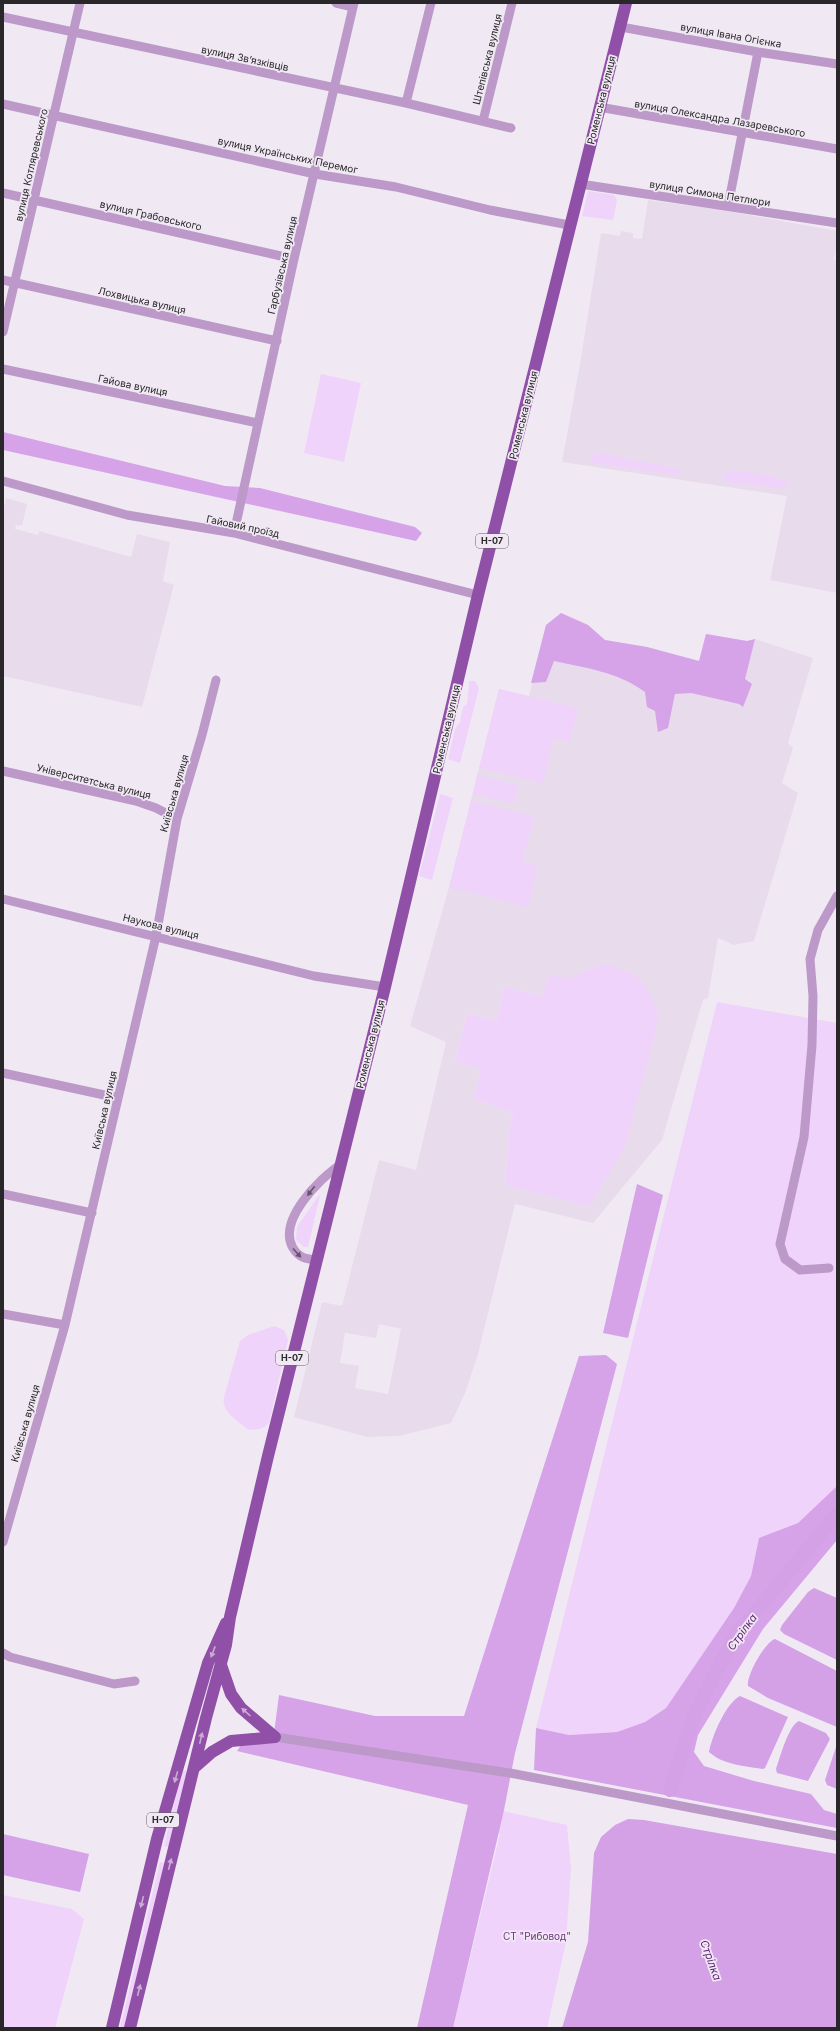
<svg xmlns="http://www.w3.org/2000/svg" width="840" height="2031" font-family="Inter,sans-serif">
<rect width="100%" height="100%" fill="#f0e9f3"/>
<path fill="#e8dcec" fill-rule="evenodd" d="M648 200 722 210 837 231V245L834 260 837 261V593L770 580 787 496 562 462 580 364 601 233 620 236 621 231 633 233V238L642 239Z
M6 498 27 504 22 526 16 525 15 529 38 535 39 531 131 557 137 534 170 542 163 581 174 585 142 707 3 676V512Z
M561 613 588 625 605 640 647 647 699 661 706 634 747 641 755 639 813 658 788 743 793 748 782 783 798 793 754 941 734 945 718 938 708 998 703 1000 662 1140 593 1223 515 1204 478 1354 466 1391 451 1423 399 1436 367 1437 294 1417 322 1302 342 1306 379 1160 416 1170 446 1042 410 1026 449 887 499 689 529 696 546 625ZM590 968 505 1185 509 1129 513 1113 474 1099 481 1069 455 1062 467 1014 496 1021 504 987 543 996 549 975 571 979ZM379 1324 401 1329 388 1394 355 1388 359 1366 340 1363 345 1333 376 1338Z"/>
<path fill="#efd3fa" d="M588 191 614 195 617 200 613 220 582 216Z
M321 374 361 383 344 462 304 453Z
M599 453 685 470 675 475 591 463V456Z
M735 470 774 476 791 485 784 488 725 482 721 476Z
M471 681H475L479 688 460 763 448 759 455 729 460 722 463 707 467 704 469 684 468 682Z
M499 689 578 708 570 742 554 738 543 783 479 768Z
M477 775 519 785 514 804 473 794Z
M440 794 453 798 432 880 419 876Z
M471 801 534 816 523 862 538 866 528 907 449 887Z
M608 965C640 972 651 987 659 1018L625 1148 589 1206 505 1185 509 1129 513 1113 474 1099 481 1069 455 1062 467 1014 496 1021 504 987 543 996 548 975 571 978 590 968Z
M717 1002 837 1023V1486L798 1523 759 1538 751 1576 734 1608 666 1708 645 1722 617 1732 569 1735 536 1728Z
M319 1195 320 1196 308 1247H304L296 1240 297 1227Z
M274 1326 284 1330 288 1340 269 1423C263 1429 256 1431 247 1429 237 1420 221 1412 224 1397L240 1341 248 1335Z
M182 1770 188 1771 169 1848 164 1846Z
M481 1806 567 1825 571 1868 566 1942 547 2028H453L500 1834 476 1827Z
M160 1862 165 1863 125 2028H120Z
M3 1895 72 1909 84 1919 55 2028H3Z"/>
<path fill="#d6a2e8" d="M3 432 225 486 260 488 415 527 422 533 416 541 3 450Z
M561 613 588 625 605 640 647 647 699 661 706 634 747 641 755 639 745 679 752 684 743 707 739 704 691 693 675 694 668 728 658 732 655 711 647 707 645 692C618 672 586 668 554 661L546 682 531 683 546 625Z
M637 1184 663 1195 628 1338 603 1333Z
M606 1355 617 1364 515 1753 504 1810 453 2028H417L468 1805 237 1751 243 1742 273 1741 279 1695 375 1716H464L579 1356Z
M837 1486V1540L763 1629 698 1735 694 1752 704 1766 754 1781 811 1794 824 1810 837 1814V1828L534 1770 536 1728 569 1735 617 1732 645 1722 666 1708 734 1608 751 1576 759 1538 798 1523Z
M3 1834 89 1854 80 1892 3 1875Z"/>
<path fill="#d4a1e7" d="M814 1588 837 1598V1660L784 1634 780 1630 782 1625 808 1592Z
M775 1639 837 1671V1727L768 1698 748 1686C746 1676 765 1642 775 1639Z
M740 1696 788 1717 765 1768 763 1769C745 1766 723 1765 709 1752 712 1736 726 1703 740 1696Z
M799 1721 826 1733 830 1739 808 1781 777 1773 776 1769C780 1758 788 1726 799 1721Z
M837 1744V1789L827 1785 825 1780Z
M628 1819 644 1820 837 1854V2028H562L588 1942 594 1853 601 1837 615 1825Z"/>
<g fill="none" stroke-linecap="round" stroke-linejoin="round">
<path stroke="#d4a1e7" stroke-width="14" d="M670 1790 694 1715 734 1638 837 1514"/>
<path stroke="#bc99c9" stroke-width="9" d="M336 3 353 7
M3 17 406 103 511 128
M621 27 758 52 837 64
M406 103 431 3
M3 104 315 174 396 187 490 210 569 225
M599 107 837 149
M483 121 512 3
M580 184 837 223
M3 193 294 259
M728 206 758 52
M3 280 277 341
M3 332 80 3
M3 369 258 423
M3 481 127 515 234 533 478 595
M234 533 294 259 354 3
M3 771 136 801 156 808 177 819
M3 899 314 976 385 987
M3 1073 118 1098
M3 1194 92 1213
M317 1260C306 1259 299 1258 293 1248 277 1221 319 1179 340 1165
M829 1268 800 1270 785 1259 780 1244 804 1137 812 1045 813 996 810 959 818 930 837 896
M3 1314 65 1325
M3 1542 65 1325 156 936 177 819 202 735 216 680
M3 1653 10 1657 114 1684 135 1681
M275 1737 510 1773 837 1836"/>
<path stroke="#9150a7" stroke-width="12" d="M221 1665 231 1694 241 1708 275 1737
M195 1767 212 1752 231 1741 275 1737
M112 2028 157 1839 208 1663 226 1623
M130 2028 206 1718 226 1645 230 1617 268 1456 385 987 478 595 626 3"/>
</g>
<defs><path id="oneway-solid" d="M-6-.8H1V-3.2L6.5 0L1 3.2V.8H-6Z"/></defs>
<g fill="#64556a">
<use href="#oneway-solid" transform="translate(311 1191) rotate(127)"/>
<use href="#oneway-solid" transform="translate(297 1253) rotate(48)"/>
</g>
<g fill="#caacd5">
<use href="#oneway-solid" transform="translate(213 1652) rotate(111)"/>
<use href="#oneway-solid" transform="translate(246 1712) rotate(-138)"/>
<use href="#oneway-solid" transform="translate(201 1738) rotate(-77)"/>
<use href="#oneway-solid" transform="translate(176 1777) rotate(106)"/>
<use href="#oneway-solid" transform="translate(170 1864) rotate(-76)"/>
<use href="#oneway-solid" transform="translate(142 1902) rotate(104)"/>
<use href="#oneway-solid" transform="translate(139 1990) rotate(-76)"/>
</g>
<g text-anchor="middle" stroke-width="3.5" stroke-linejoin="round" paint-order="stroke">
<g fill="#f0e9f3" stroke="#656167" stroke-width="1">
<rect x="476" y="534" width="32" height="14" rx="3"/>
<rect x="276" y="1351" width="32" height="14" rx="3"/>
<rect x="147" y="1813" width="32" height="14" rx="3"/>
</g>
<g font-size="9" font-weight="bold" fill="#2a272b">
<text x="492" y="544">Н-07</text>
<text x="292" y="1361">Н-07</text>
<text x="163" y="1823">Н-07</text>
</g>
<g font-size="10" fill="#2a272b" stroke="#f0e9f3">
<text transform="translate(731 35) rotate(10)" y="4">вулиця Івана Огієнка</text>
<text transform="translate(245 58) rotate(12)" y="4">вулиця Звʼязківців</text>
<text transform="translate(487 59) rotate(-76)" y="4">Штепівська вулиця</text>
<text transform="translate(601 100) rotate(-76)" y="4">Роменська вулиця</text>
<text transform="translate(720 118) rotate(10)" y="4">вулиця Олександра Лазаревського</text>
<text transform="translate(288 155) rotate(12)" y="4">вулиця Українських Перемог</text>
<text transform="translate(31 165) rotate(-77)" y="4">вулиця Котляревського</text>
<text transform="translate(710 193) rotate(9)" y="4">вулиця Симона Петлюри</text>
<text transform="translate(151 215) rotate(13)" y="4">вулиця Грабовського</text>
<text transform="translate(282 265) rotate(-77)" y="4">Гарбузівська вулиця</text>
<text transform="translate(142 300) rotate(13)" y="4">Лохвицька вулиця</text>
<text transform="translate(133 385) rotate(12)" y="4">Гайова вулиця</text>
<text transform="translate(523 415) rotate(-76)" y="4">Роменська вулиця</text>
<text transform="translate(243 526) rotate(12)" y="4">Гайовий проїзд</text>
<text transform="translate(446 729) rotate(-77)" y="4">Роменська вулиця</text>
<text transform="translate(94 781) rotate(14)" y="4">Університетська вулиця</text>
<text transform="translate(174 793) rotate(-74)" y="4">Київська вулиця</text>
<text transform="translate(161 926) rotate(14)" y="4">Наукова вулиця</text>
<text transform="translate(370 1044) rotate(-76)" y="4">Роменська вулиця</text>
<text transform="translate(104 1110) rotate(-77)" y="4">Київська вулиця</text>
<text transform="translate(25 1423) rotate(-74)" y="4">Київська вулиця</text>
</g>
<g font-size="10" fill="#703285" stroke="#f0e9f3">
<text x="537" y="1940">СТ "Рибовод"</text>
</g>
<g font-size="11" font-style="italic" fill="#5c1d70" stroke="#f0e9f3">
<text transform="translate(742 1632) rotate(-54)" y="4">Стрілка</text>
<text transform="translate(711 1960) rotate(70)" y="4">Стрілка</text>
</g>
</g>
<rect width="840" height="2031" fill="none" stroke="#2a272b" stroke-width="8"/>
</svg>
